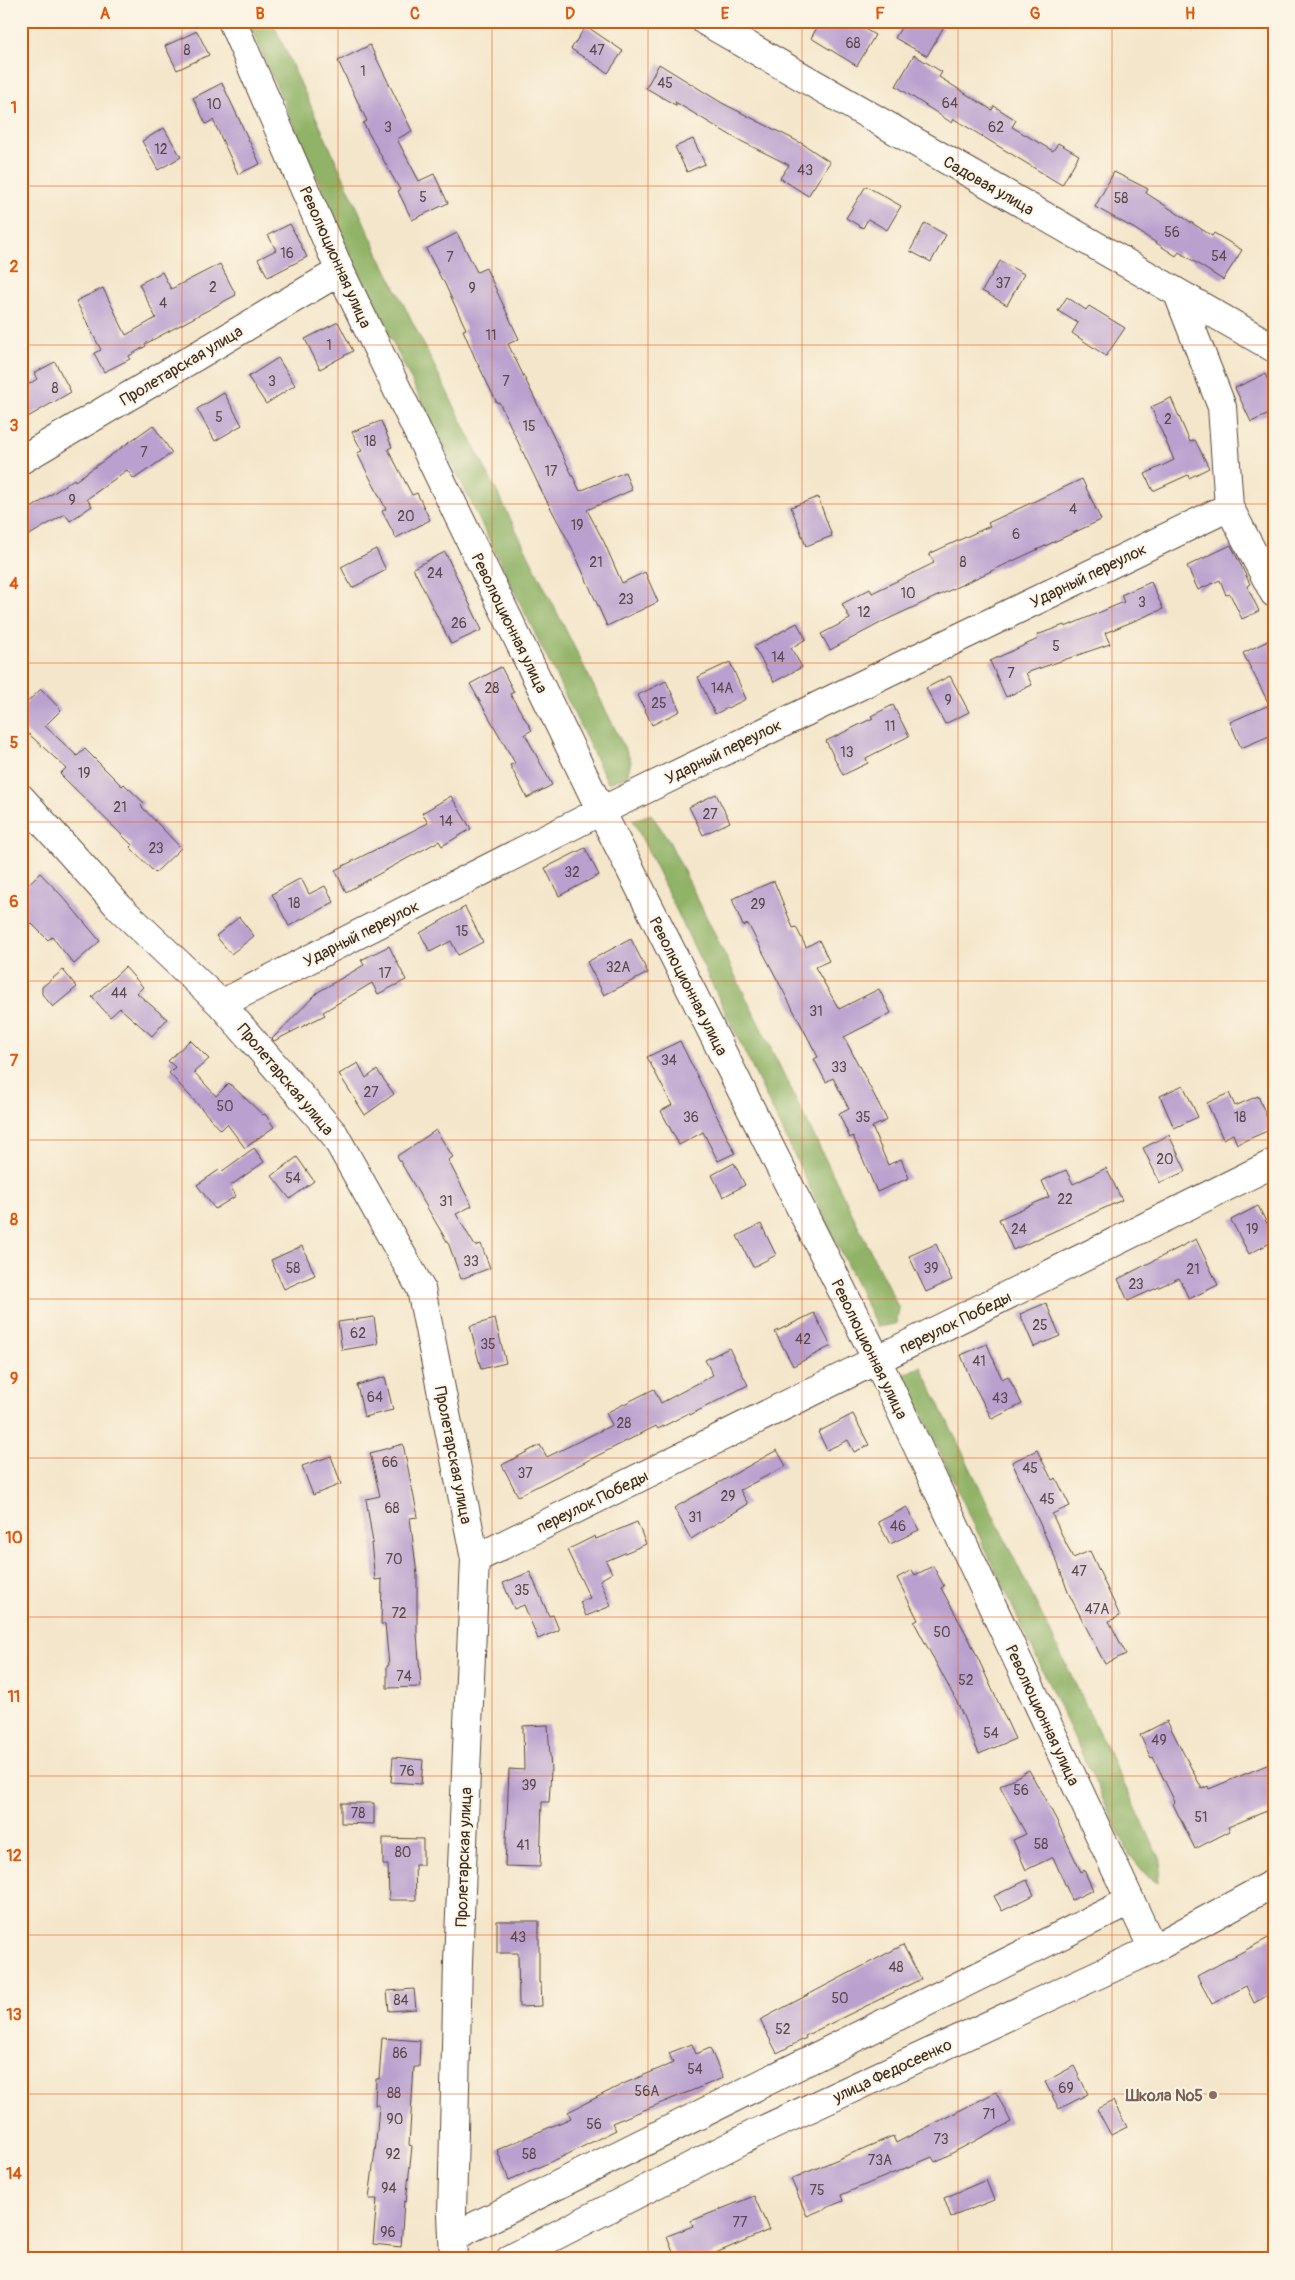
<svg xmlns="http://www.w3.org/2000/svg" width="1295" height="2280" font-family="Pangolin,sans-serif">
<rect width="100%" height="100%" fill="#fcf5e5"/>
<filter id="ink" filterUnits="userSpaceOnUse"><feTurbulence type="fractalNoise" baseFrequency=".02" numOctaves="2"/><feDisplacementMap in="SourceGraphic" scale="10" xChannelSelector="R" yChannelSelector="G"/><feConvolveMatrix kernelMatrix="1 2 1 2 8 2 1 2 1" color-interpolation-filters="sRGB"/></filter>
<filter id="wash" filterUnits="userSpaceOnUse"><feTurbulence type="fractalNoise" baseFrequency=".0096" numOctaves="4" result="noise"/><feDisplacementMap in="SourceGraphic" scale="20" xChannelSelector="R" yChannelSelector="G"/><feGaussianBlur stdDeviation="1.12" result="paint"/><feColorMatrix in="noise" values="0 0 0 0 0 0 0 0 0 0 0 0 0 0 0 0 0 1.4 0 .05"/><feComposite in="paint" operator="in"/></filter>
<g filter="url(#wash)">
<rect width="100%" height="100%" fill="#f4e6cb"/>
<path fill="#91b367" stroke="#666e42" d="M248 21H272L379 255 631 761 627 777 608 783 356 267Z
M651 814 668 839 899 1309 896 1324 877 1327 633 820Z
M921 1367 1161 1860 1158 1883 1148 1877 1129 1854 903 1374Z"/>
<g id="blocks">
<path fill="#b9a0cf" d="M821 21H851L875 35 857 66 811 38Z
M905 21H930L943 28 927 56 895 38Z
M586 26 623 51 608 73 571 49Z
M197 31 209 55 177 70 165 46Z
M370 45 412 131 397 139 419 181 434 174 448 203 412 220 398 191 400 190 363 123 367 121 338 61Z
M914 55 942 72 939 77 992 110 994 106 1016 120 1012 127 1053 151 1058 143 1079 155 1062 185 954 119 952 123 896 86Z
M659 64 722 103 803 144 830 162 808 196 780 178 789 165 735 138 675 102 677 106 646 88Z
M222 83 260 164 238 174 213 120 206 124 193 98Z
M164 128 181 157 158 170 142 141Z
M693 139 705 164 687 172 675 147Z
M1114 172 1148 189 1146 193 1212 236 1214 233 1242 250 1223 280 1179 252 1176 256 1135 229 1095 207Z
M866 186 901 206 887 230 868 219 863 228 846 218Z
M925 223 946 235 931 262 910 251Z
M290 224 307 257 268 277 258 259 276 250 268 235Z
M457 233 477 272 486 268 519 339 508 344 580 491 625 472 632 490 587 510 604 542 622 583 645 572 658 602 607 626 572 548 542 492 499 402 497 403 475 358 463 330 466 329 443 280H442L426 249Z
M1000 261 1024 274 1007 305 982 291Z
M220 264 236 295 145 344 146 346 129 356 130 359 104 372 94 353 101 350 76 301 103 288 126 335 156 318 139 284 162 272 171 289Z
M1067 297 1086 310 1089 306 1125 328 1106 356 1072 333 1078 323 1058 311Z
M338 322 353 351 320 369 305 339Z
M278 358 295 385 266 404 248 377Z
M55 362 71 392 21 421V389L37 379 34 373Z
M1265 374 1274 392V412L1251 422 1235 388Z
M224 393 242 425 215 441 197 409Z
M1171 398 1190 442 1195 440 1209 468 1189 478 1188 475 1153 491 1145 474 1174 460 1151 407Z
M381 421 392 447 388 449 412 495 417 493 430 520 396 538 382 511 386 509 357 453 362 451 352 432Z
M153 425 172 453 134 479 127 470 87 499 92 506 70 521 65 514 21 540V515L74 479 75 481Z
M1082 479 1101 520 886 620 830 650 821 634 850 619 842 604 870 589 872 593 934 563 929 554 990 526 988 523Z
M818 497 832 536 806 546 791 507Z
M1231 545 1250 584 1247 586 1259 611 1242 619 1230 594 1226 595 1220 580 1198 590 1187 566Z
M376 549 386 570 352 588 341 567Z
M445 552 482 630 451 644 413 568Z
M1151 582 1163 609 1105 633 1110 644 1026 673 1032 685 1006 697 990 661 1038 639 1037 635 1064 625 1065 627 1124 602 1121 595Z
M797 623 806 639 791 648 802 667 774 682 754 647Z
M1274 638V714L1243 653Z
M730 662 746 699 715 714 698 677Z
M501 667 514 692 510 694 532 730 525 734 552 785 527 798 510 765 515 763 470 684Z
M950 676 969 712 945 724 926 688Z
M666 681 680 711 652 725 638 695Z
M41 689 61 710 45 726 77 756 85 749 122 786 124 784 144 803 141 806 181 848 155 873 130 847 132 845 60 774 66 768 21 727V708Z
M893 705 909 736 866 758 868 763 843 775 826 741 873 718 871 716Z
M1267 706 1274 722V734L1241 748 1230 722Z
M716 794 730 822 703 835 689 807Z
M451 796 471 829 442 846 439 841 346 892 335 870 428 823 422 813Z
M585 848 599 875 559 896 545 868Z
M40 873 63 897 100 941 74 964 52 937 48 940 21 913V891Z
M301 878 309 894 325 886 334 902 289 926 272 894Z
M774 881 793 928 796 927 806 947 819 940 829 961 815 967 839 1009 879 989 891 1013 844 1037 887 1120 872 1127 888 1165 901 1159 909 1178 877 1192 853 1136 850 1138 839 1114 849 1109 833 1078 826 1082 814 1059 818 1057 748 924 743 926 732 899Z
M465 907 483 942 458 955 451 941 430 952 420 933Z
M239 917 254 936 231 954 216 936Z
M631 939 648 973 604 995 587 962Z
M389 946 406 980 378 994 372 983 323 1012 325 1015 274 1041 272 1039 318 992 364 965 361 960Z
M125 967 143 987 137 993 167 1019 152 1036 120 1008 110 1017 92 997Z
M63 970 77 987 53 1007 42 994V987Z
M190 1040 209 1059 194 1072 216 1096 229 1083 263 1115 265 1114 274 1127 245 1148 227 1124 221 1130 169 1073 175 1067 168 1061Z
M680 1041 735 1153 718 1161 703 1132 679 1145 661 1111 672 1105 647 1057Z
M358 1063 366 1078 377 1070 394 1094 365 1115 339 1074Z
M1183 1085 1198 1117 1174 1128 1160 1096Z
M1229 1093 1235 1106 1258 1096 1272 1129 1237 1144 1233 1134 1223 1139 1207 1103Z
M436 1130 453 1157 448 1160 472 1206 456 1214 475 1246 481 1244 490 1268 461 1279 449 1245 397 1156Z
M1169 1135 1186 1171 1160 1183 1143 1148Z
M254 1148 264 1162 230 1186 236 1196 215 1209 197 1185 219 1170 221 1172Z
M297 1157 314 1181 290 1199 272 1176Z
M734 1163 745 1185 723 1197 712 1175Z
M1106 1168 1122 1200 1013 1250 999 1219 1049 1197 1042 1181 1066 1170 1073 1184Z
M1258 1206 1274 1237V1241L1249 1254 1231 1220Z
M761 1224 776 1255 753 1267 737 1236Z
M1196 1239 1218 1285 1189 1299 1179 1278 1128 1301 1118 1279Z
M936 1244 952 1280 926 1292 909 1256Z
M302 1246 315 1275 284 1289 271 1260Z
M1046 1303 1060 1336 1034 1347 1020 1314Z
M814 1313 831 1346 793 1366 775 1332Z
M374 1317 378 1344 342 1350 338 1322Z
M495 1319 506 1363 481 1369 470 1326Z
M987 1344 1002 1379 1008 1376 1022 1404 992 1419 970 1378 961 1355Z
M729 1348 748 1385 690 1415 689 1413 658 1429 656 1426 518 1496 502 1465 540 1445 547 1457 612 1425 606 1413 654 1389 661 1403 713 1375 705 1360Z
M385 1377 393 1410 364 1417 357 1385Z
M853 1414 869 1445 854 1452 848 1440 827 1450 818 1432Z
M403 1444 418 1517 410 1518 417 1575V1634L421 1687 387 1688V1666L389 1665 385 1624H381L382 1579 375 1580 371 1543H373L366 1499 380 1496 370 1453Z
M777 1450 786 1466 740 1490 748 1504 691 1539 674 1508Z
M1037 1450 1052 1480 1056 1478 1070 1506 1052 1514 1073 1558 1090 1551 1120 1616 1109 1621 1126 1654 1105 1664 1068 1592 1058 1564 1012 1462Z
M331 1456 341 1484 313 1495 302 1466Z
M907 1507 919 1530 890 1544 878 1522Z
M637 1522 646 1544 606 1561 612 1573 600 1580 611 1606 586 1616 580 1602 590 1598 567 1550 595 1536 596 1539Z
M933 1566 944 1586 941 1588 970 1641 1015 1739 979 1754 958 1704 914 1622 918 1620 897 1578 912 1570 915 1575Z
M530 1572 549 1616 553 1615 559 1630 538 1639 524 1605 514 1609 503 1583Z
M1167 1721 1202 1789 1208 1786 1209 1789 1274 1762V1808L1228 1827 1230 1831 1195 1849 1173 1804 1175 1802 1153 1757 1151 1758 1140 1735Z
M548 1725 551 1771 549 1802H542L540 1867 505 1866 509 1769 524 1770 523 1726Z
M393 1757 423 1760 421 1784 391 1782Z
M1029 1770 1056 1819 1081 1872 1084 1870 1093 1890 1072 1900 1053 1857 1026 1870 1013 1840 1026 1834 1000 1786Z
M341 1803H374V1824L341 1823Z
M383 1838 423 1839V1865H415L416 1900H389L388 1865H383Z
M1027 1880 1034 1895 1002 1911 994 1896Z
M497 1921H539V1983H541L542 2006 519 2007 518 1953H497Z
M1274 1935V1992L1254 2003 1246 1986 1212 2004 1197 1976Z
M903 1945 921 1979 805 2036 806 2038 777 2053 760 2020Z
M414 1989 416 2009 389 2011 387 1991Z
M382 2038 420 2041 419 2067H414L409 2145 412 2146 406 2202 404 2201 401 2247 373 2244 377 2199H369L376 2143 379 2105H375L376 2079H379Z
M692 2044 696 2054 710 2048 723 2078 612 2123 616 2130 562 2157 509 2180 497 2150 571 2118 568 2112 623 2084 673 2063 669 2053Z
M1074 2066 1088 2094 1059 2109 1045 2082Z
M996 2092 1011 2122 935 2162 932 2157 841 2195 843 2201 807 2216 791 2179 893 2136 896 2143Z
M1113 2101 1127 2127 1111 2135 1097 2109Z
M986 2180 994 2200 951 2217 944 2198Z
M754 2196 769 2230 702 2259H676L667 2236 693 2226 691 2221Z"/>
</g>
</g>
<g filter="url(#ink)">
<use href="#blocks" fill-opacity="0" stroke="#574638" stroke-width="1"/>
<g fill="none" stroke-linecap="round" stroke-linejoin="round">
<defs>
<path id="minor" d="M232 21 340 271 601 811 877 1360 1153 1949
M705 21 1274 348
M1178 294 1222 407 1229 507 1274 593
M21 460 340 271
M21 798 120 908 221 1004 334 1134 421 1289 475 1559 458 1962 452 2214 454 2259
M221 1004 601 811 1229 507
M475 1559 1274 1163
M453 2237 1130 1901
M510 2259 754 2134 1153 1949 1274 1883"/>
</defs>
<use href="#minor" stroke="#574638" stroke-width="30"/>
<use href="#minor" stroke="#fff" stroke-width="28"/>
</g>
</g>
<path fill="none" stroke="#df570d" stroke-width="1" stroke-opacity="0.55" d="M182 21V2259M338 21V2259M492 21V2259M648 21V2259M802 21V2259M958 21V2259M1112 21V2259M21 186H1274M21 345H1274M21 504H1274M21 663H1274M21 822H1274M21 981H1274M21 1140H1274M21 1299H1274M21 1458H1274M21 1617H1274M21 1776H1274M21 1935H1274M21 2094H1274"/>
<circle fill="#8d6e63" stroke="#fcf5e5" stroke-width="2" cx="1213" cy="2095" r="5"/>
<g text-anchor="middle" stroke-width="4" stroke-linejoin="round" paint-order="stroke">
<g font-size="14" fill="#5a484a">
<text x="853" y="48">68</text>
<text x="187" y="55">8</text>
<text x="597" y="55">47</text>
<text x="363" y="76">1</text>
<text x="665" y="88">45</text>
<text x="950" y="108">64</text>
<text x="214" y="109">10</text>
<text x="388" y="132">3</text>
<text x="996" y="132">62</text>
<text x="161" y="154">12</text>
<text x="805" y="175">43</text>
<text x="423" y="202">5</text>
<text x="1121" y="203">58</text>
<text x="1172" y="237">56</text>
<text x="287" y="258">16</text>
<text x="1219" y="261">54</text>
<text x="450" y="262">7</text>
<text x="1003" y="288">37</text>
<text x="213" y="292">2</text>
<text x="472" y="293">9</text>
<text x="163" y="308">4</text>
<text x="491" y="340">11</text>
<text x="329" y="350">1</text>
<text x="272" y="386">3</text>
<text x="506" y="386">7</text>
<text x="55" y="393">8</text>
<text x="219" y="422">5</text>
<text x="1168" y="424">2</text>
<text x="529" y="431">15</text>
<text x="370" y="446">18</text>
<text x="144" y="457">7</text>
<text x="551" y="476">17</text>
<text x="72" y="505">9</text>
<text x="1073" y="514">4</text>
<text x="406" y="521">20</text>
<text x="577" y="530">19</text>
<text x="1016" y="539">6</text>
<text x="596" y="567">21</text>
<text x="963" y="567">8</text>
<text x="435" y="578">24</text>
<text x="908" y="598">10</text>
<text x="626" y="604">23</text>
<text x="1142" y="607">3</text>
<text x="864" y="617">12</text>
<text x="459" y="628">26</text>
<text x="1056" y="651">5</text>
<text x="778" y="662">14</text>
<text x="1011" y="678">7</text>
<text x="492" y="693">28</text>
<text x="722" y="693">14А</text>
<text x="948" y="705">9</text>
<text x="659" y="708">25</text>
<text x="890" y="731">11</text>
<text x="847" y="757">13</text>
<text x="84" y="778">19</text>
<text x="120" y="812">21</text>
<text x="710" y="819">27</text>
<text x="446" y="826">14</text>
<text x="156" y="853">23</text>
<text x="572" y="877">32</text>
<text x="294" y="908">18</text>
<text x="758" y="909">29</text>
<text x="462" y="936">15</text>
<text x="618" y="972">32А</text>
<text x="385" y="978">17</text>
<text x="119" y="998">44</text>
<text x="816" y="1016">31</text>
<text x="669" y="1065">34</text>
<text x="839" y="1072">33</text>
<text x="371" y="1097">27</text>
<text x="225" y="1111">50</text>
<text x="691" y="1122">36</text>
<text x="863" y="1122">35</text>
<text x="1240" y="1122">18</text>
<text x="1165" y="1164">20</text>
<text x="293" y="1183">54</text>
<text x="1065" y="1204">22</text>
<text x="446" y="1206">31</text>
<text x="1019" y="1234">24</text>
<text x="1252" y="1234">19</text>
<text x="471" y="1266">33</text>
<text x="293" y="1273">58</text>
<text x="931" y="1273">39</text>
<text x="1193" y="1274">21</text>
<text x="1136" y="1289">23</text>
<text x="1040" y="1330">25</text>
<text x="358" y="1338">62</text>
<text x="803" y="1344">42</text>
<text x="488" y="1349">35</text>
<text x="979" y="1366">41</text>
<text x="375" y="1402">64</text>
<text x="1000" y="1403">43</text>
<text x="624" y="1428">28</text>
<text x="390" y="1467">66</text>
<text x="1030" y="1473">45</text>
<text x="525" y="1478">37</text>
<text x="728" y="1501">29</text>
<text x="1047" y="1504">45</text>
<text x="392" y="1513">68</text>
<text x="695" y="1522">31</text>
<text x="898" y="1531">46</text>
<text x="394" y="1564">70</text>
<text x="1079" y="1576">47</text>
<text x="522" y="1595">35</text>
<text x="1097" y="1614">47А</text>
<text x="399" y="1618">72</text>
<text x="942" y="1637">50</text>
<text x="404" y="1681">74</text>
<text x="966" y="1685">52</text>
<text x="991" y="1738">54</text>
<text x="1159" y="1745">49</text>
<text x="407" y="1776">76</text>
<text x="529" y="1790">39</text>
<text x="1021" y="1795">56</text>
<text x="358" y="1818">78</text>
<text x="1201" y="1822">51</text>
<text x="1041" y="1849">58</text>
<text x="523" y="1850">41</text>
<text x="403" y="1857">80</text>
<text x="518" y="1942">43</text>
<text x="896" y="1972">48</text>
<text x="840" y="2003">50</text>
<text x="401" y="2005">84</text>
<text x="783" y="2034">52</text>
<text x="400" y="2058">86</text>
<text x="695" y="2074">54</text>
<text x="1066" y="2093">69</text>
<text x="647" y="2096">56А</text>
<text x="394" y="2098">88</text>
<text x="989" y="2119">71</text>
<text x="395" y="2124">90</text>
<text x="594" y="2129">56</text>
<text x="941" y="2144">73</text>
<text x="393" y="2159">92</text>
<text x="529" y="2159">58</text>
<text x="880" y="2165">73А</text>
<text x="389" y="2193">94</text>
<text x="817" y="2195">75</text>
<text x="740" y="2227">77</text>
<text x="388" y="2237">96</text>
</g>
<g font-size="16" fill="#3b2a1e" stroke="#fcf5e5">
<text transform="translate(989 185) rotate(30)" y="6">Садовая улица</text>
<text transform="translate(336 257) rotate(66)" y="6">Революционная улица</text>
<text transform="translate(181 365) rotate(-31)" y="6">Пролетарская улица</text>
<text transform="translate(1088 575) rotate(-26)" y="6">Ударный переулок</text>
<text transform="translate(510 623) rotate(64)" y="6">Революционная улица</text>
<text transform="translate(723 751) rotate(-26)" y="6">Ударный переулок</text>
<text transform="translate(361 933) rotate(-27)" y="6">Ударный переулок</text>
<text transform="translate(689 986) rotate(63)" y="6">Революционная улица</text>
<text transform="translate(286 1079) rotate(50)" y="6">Пролетарская улица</text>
<text transform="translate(955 1322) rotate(-26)" y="6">переулок Победы</text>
<text transform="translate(870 1349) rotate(64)" y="6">Революционная улица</text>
<text transform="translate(454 1455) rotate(79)" y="6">Пролетарская улица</text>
<text transform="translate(592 1501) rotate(-26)" y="6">переулок Победы</text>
<text transform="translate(1043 1715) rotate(65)" y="6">Революционная улица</text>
<text transform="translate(463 1857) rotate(-88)" y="6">Пролетарская улица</text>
<text transform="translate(892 2070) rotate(-25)" y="6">улица Федосеенко</text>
</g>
<g font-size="16" font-weight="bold" fill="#785e54" stroke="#fcf5e5" text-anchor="end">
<text x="1203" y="2101">Школа №5</text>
</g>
</g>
<rect width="1295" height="2280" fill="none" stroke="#fcf5e5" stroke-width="55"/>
<rect x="28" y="28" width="1240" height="2224" fill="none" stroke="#df570d" stroke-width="2"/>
<g font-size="16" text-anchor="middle" font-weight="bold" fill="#df570d">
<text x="105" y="19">A</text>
<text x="260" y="19">B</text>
<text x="415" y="19">C</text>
<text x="570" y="19">D</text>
<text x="725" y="19">E</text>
<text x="880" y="19">F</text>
<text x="1035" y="19">G</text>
<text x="1190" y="19">H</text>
<text x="14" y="113">1</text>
<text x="14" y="272">2</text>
<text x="14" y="431">3</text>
<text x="14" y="589">4</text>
<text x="14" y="748">5</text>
<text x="14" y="907">6</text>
<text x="14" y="1066">7</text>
<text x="14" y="1225">8</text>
<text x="14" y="1384">9</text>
<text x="14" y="1543">10</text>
<text x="14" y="1702">11</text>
<text x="14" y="1861">12</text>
<text x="14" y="2020">13</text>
<text x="14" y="2179">14</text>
</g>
</svg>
